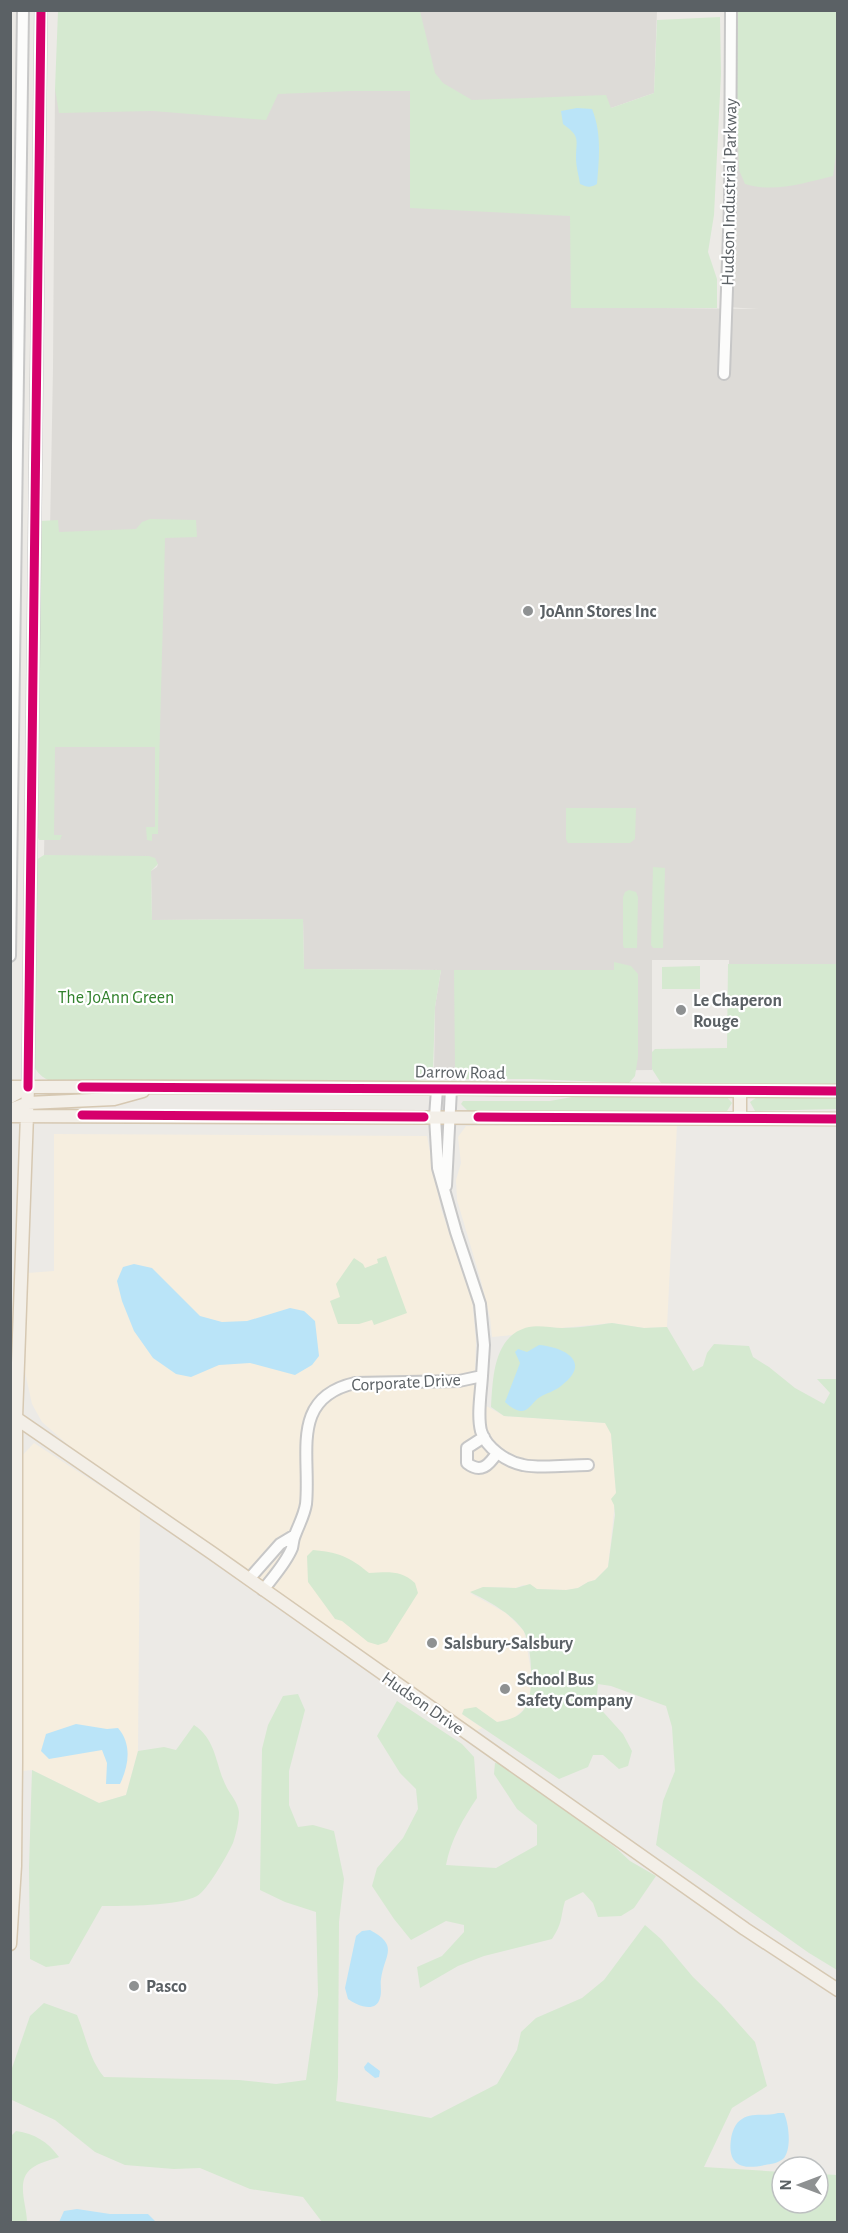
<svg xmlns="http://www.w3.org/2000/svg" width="848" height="2233" font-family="'Alegreya Sans',sans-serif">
<rect width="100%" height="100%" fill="#eceae6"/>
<path fill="#f6eedf" d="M677 1125 667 1327 644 1328 612 1323 561 1328 530 1327 512 1335 492 1337 490 1318 481 1281 457 1200 456 1180 461 1163 458 1137 466 1126Z
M54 1134 427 1136 441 1209 472 1298 476 1342 474 1399 504 1416 606 1423 611 1434 616 1493 608 1567 595 1580 588 1582 578 1588 566 1590 537 1589 523 1585 516 1588 483 1587 470 1593 506 1613 524 1631 531 1671 532 1691 525 1708 514 1718 497 1722 476 1708 462 1714 482 1728 471 1733 90 1464 42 1422 32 1404 25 1372 28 1273 54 1271Z
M34 1443 140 1512 138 1751 126 1795 99 1803 32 1770 22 1771 20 1458Z"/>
<path fill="#dddbd7" d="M337 11H657L654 93 611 108 571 307 758 309 726 307 732 11H837V1071H729V960H652V1070L434 1072 435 1007 441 970 304 969 303 919 152 920 151 871 157 867 158 864 44 855 53 368 55 89Z"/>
<path fill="#d5e9d0" d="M58 11H420L435 73 443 83 472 100 606 95 611 108 654 93 657 20 720 17 721 74 714 215 708 252 717 279V308H571L570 216 410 208V91H351L278 94 266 120 153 111 59 113 55 89Z
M738 11H837V147L833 176C804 183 774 193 745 184L739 170 736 73Z
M150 519 196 520 197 537 165 538C163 637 159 735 158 834H152V841L147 840 146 827H155V747H55L54 835H62L60 840H39L35 831 40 521 58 520 59 532 136 529 142 522Z
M566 808H636L635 839 630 843H568L566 839Z
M44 855 149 856 155 858 158 864 151 871 152 920 303 919 304 969 441 970 435 1007 433 1073 422 1080 411 1082 81 1081C64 1087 40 1083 33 1064L34 870 36 860Z
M653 867 665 868 663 948H653L651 945Z
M629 890 636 892 638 897 637 948H624L623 945V897L625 892Z
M614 962 631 966 638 974V1057L635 1076 629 1083 531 1079H465L457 1076 455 1068 454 970H614Z
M728 964H837V1084L661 1083 652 1069V1052L655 1049 727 1048Z
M700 966V989H662V967Z
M583 1095 726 1096 732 1103 727 1111H468L461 1104 463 1101H550Z
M760 1095 837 1096V1109L755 1111 750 1102Z
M386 1256 407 1313 374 1325 372 1320 359 1324H338L330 1301 340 1297 336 1284 354 1258 363 1264 365 1268 378 1263 377 1259Z
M612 1323 644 1328 667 1327 693 1371 703 1366 707 1353 714 1344 749 1346 753 1357 769 1367 795 1388 824 1404 830 1393 817 1379H837V1970L809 1953 656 1845 663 1801 675 1771 672 1727 666 1706 611 1686 598 1684 596 1704 623 1734 632 1751 628 1766 619 1769 603 1755H593L588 1767 559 1779 462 1714 464 1709 476 1707 497 1722C507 1720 519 1718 525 1708 535 1695 532 1643 523 1630 511 1613 488 1601 470 1592L483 1587 516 1588 530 1584 537 1589 566 1590 578 1588 588 1582 595 1580 608 1567 615 1515 614 1505 611 1499 616 1493 611 1434 605 1423 504 1416 491 1407C493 1378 493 1335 529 1327 539 1325 552 1328 562 1328 579 1328 596 1325 612 1323Z
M313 1550C338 1552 350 1557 369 1573 388 1572 401 1570 415 1583L418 1593 387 1642 378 1645 368 1642 342 1621 335 1619 308 1582 307 1556Z
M298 1694 305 1710 289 1771V1805L298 1827 313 1825 334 1831 344 1879 339 1922 338 2077 336 2101 431 2118 497 2084 517 2050 521 2032 536 2018 582 1998 604 1980 645 1925 661 1939 693 1977 721 2004 755 2042 767 2086 732 2108 704 2167 782 2172V2203H818V2174L837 2175V2222H322L303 2197 250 2189 200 2168 174 2169 125 2165 95 2152 55 2120 12 2100 11 2071 30 2016 44 2003 77 2015C86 2036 89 2059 104 2077L239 2080 276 2084 306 2080 318 1995 316 1912 285 1902 260 1890 262 1749 268 1725 283 1696Z
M397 1701 462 1744 474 1757 477 1798C463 1819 451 1839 446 1865L496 1868 537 1845V1825L517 1809 494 1774 495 1763 503 1764 615 1847 630 1861 656 1876 634 1908 621 1916 598 1917 593 1903 583 1892 565 1901C560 1919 563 1922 552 1939L484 1956 458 1966 420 1988 417 1967 442 1956 464 1932V1925L446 1921 411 1940 394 1919 372 1886 377 1868 403 1838 418 1809 416 1789 400 1773 377 1736Z
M194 1725C217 1740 215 1765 227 1788 231 1795 238 1803 239 1812 239 1822 236 1834 233 1843 228 1854 207 1891 197 1896 179 1906 124 1906 102 1906L69 1964 46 1967 30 1959 29 1867 32 1770 99 1803 126 1795 138 1751 164 1747 176 1750Z
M16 2131C35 2134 47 2141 59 2157 50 2160 39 2163 32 2168 15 2180 27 2205 27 2222H11V2136Z"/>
<path fill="#bae4f8" d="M577 108 592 109C602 133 599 159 597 184 590 188 587 187 580 184 579 176 576 167 576 158 576 139 581 137 563 124L561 111Z
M134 1264 152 1268 200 1316 222 1322 247 1321 290 1308 304 1311 315 1321 319 1356 312 1365 295 1375 250 1363 219 1365 191 1377 176 1374 153 1358 134 1331 122 1301 117 1281 123 1267Z
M539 1345C564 1347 593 1362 561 1386 555 1391 547 1393 540 1397 534 1400 529 1411 522 1411 516 1411 509 1406 505 1402L520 1363 515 1352 518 1349 527 1352Z
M76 1724 107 1729 118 1728C132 1744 129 1765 120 1784H106L107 1763 102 1750 49 1759 41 1751 46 1734Z
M370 1930C400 1946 384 1955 381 1979 380 1985 382 1992 380 1998 376 2014 356 2005 348 1999L345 1988 356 1936 362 1931Z
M368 2062 380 2071 379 2077 375 2078 365 2070 364 2067Z
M778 2113H784C789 2124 792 2150 783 2159 778 2163 771 2164 765 2165 743 2170 727 2166 731 2139 732 2132 735 2123 742 2119 752 2112 767 2117 778 2113Z
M77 2209 110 2214H148L156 2222H59L64 2211Z"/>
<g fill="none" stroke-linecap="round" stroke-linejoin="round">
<defs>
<path id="minor" d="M724 374 730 204 731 10
M10 956 23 10
M28 1087 41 10
M446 1186 451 1089
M482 1376C481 1393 477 1415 481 1431 486 1448 507 1462 523 1465 541 1469 568 1465 588 1465
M484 1437 467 1448V1463C481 1474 489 1465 497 1453
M249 1579 280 1544 295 1535
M263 1590C273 1577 286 1563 292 1548 293 1544 293 1539 295 1535 299 1524 304 1516 306 1504 311 1455 289 1398 355 1383L459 1381 482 1376 484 1345 480 1304 456 1232 438 1168 435 1117 437 1089"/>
<path id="major" d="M10 1087C286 1085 562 1091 838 1091
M740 1091V1118
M10 1097 28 1087
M10 1112 15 1108 28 1103 114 1099 143 1091
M10 1116 838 1119
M10 1414 212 1553 745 1929 838 1990
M10 1944 15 1866 16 1762V1418L28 1087"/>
</defs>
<use href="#minor" stroke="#c7c7c7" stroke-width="14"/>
<use href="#major" stroke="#d6c8b2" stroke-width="15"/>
<use href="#minor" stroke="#fcfcfb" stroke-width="10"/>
<use href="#major" stroke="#f3efe8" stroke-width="12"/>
<defs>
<path id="cycleway" d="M28 1087 41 10
M82 1087 838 1091
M82 1115 424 1117
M478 1117 838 1119"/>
</defs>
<use href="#cycleway" stroke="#fff" stroke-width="13"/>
<use href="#cycleway" stroke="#d6006c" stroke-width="9"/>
</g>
<g fill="#8e9192" stroke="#fff" stroke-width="2">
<circle cx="528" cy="611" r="6"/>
<circle cx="681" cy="1010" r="6"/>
<circle cx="432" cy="1643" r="6"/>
<circle cx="505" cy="1689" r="6"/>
<circle cx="134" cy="1986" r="6"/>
</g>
<g text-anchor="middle" stroke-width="4.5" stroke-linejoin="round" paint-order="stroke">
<g font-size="18" fill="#5b6165" stroke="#fff">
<text transform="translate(729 192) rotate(-89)" y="6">Hudson Industrial Parkway</text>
<text transform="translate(460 1072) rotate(1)" y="6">Darrow Road</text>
<text transform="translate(406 1382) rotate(-3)" y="6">Corporate Drive</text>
<text transform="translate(423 1703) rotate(35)" y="6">Hudson Drive</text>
</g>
<g font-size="18" font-weight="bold" fill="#5b6165" stroke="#fff" text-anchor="start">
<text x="540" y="617">JoAnn Stores Inc</text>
<text x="693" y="1006">Le Chaperon<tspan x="693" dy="21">Rouge</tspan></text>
<text x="444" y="1649">Salsbury-Salsbury</text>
<text x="517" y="1685">School Bus<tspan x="517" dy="21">Safety Company</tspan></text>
<text x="146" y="1992">Pasco</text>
</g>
<g font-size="18" fill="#32822d" stroke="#fff">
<text x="116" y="1003">The JoAnn Green</text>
</g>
</g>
<rect width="848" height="2233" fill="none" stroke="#5b6165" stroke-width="24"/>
<g transform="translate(800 2185) rotate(270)"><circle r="28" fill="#ffffff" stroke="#bdc0c1" stroke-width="1.5"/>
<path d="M0-4.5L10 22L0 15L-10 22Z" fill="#8e9192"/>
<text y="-9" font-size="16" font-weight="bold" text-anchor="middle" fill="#5b6165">N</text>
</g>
</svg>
